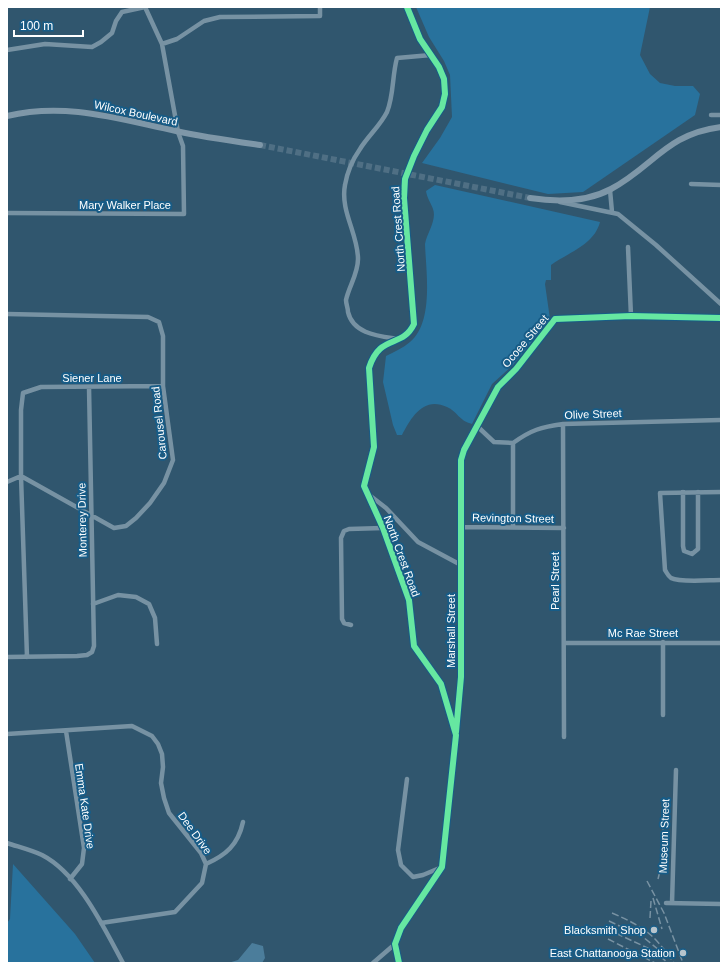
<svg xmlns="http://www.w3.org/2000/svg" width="728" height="970" font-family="Arial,sans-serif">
<rect width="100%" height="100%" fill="#30566e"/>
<path fill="#28729d" d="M416 7H650L640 55 650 74 660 83 675 86H693L700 94 695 115 583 192 548 194 422 163 440 138 452 117 450 75 444 61 429 37Z
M435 185 600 222C594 245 569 252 551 265V280H546L545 284 550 319 513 365 492 384 472 424C459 421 457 411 447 407 423 396 411 418 402 435H397L393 425 383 382 386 356C394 352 403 348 410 342 434 322 426 272 425 244 427 233 437 220 433 209 431 203 427 198 426 191Z
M13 864 75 934 95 963H7V923L10 919Z"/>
<path fill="#4b7d9b" d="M252 943 263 946 265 958 262 963H228L238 960Z"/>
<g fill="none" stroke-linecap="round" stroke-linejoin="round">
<path stroke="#4f6f84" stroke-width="6" stroke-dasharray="6 3" stroke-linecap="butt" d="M260 145 530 198"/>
<path stroke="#7792a3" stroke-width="4.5" d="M162 44 177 39 204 21 220 17 320 16V7
M7 50 45 44 92 47 101 42 112 33 116 21 122 12 145 7
M711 115H721
M691 184 721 185
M610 190 612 212
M560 202 618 214 656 245 721 304
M7 213 184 214 183 146 178 132 162 44 145 7
M628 247 631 316
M7 314 148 317 159 322 163 336V386L173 460 164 483 150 503 136 518 126 526 114 528 21 476 7 482
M398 339C379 336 353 334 348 312 348 308 346 304 346 300 349 286 358 274 358 259 358 234 340 211 345 185 347 173 353 159 360 149 368 136 380 126 387 112 394 95 392 76 397 58L431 55
M563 424 564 737
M477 426 494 442 513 443C531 430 541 427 563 424L721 420
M513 443V527
M683 492V546L684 551 692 554 698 549V492
M721 492 660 493 665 570C667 573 668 576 671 578 680 583 709 580 721 580
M368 494 386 508 418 542 461 565
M462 527 564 528
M93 604 118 595 136 597 149 604 155 618 157 644
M351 625 344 623 342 619 341 538 344 531 349 529 383 528
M564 643H721
M7 657 77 656 87 655 92 652 94 646 89 387
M27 657 21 476V410L23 393 41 387 163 386
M663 715V642
M66 731 84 848 82 864 70 879
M7 734 132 726 152 736 158 744 162 754 163 767 161 783 164 798 169 813 201 853 206 864 202 883 175 912 101 923
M456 735 461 677V460L464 450 498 387 516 369 555 319 631 316 721 318
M407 779 398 850 401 865 413 877 423 875 442 867
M7 843C19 847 31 850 42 855 79 874 104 928 123 963
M206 864C226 855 238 845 243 822
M666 903 721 904
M672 903 676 770
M373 963 395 944"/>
<path stroke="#7792a3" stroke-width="5.5" d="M399 963 395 944 401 928 442 867 456 735 441 684 414 646 409 600 383 528 364 486 374 447 369 368C380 333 402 349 414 324L404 198 405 179 414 156 427 130 442 107 445 94 444 79 439 67 420 39 407 7"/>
<path stroke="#7e97a8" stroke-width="6" d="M7 116C66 102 118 119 176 131 203 137 232 141 260 145
M530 198C556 202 587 202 611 189 654 166 666 134 721 127"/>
<path stroke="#7892a3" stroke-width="1.5" stroke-dasharray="7 3" stroke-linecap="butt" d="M658 879 661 867 663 829
M647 881 664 913 683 963
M653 898 662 929
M612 913C644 927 653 933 674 963
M650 918 651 901
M609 921 643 937 659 950
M607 929 654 951 668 963
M608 939 655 963"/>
<defs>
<path id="cycleway" d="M456 732 461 677V460L464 450 498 387 516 369 555 319 631 316 721 318
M399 963 395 944 401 928 442 867 456 735 441 684 414 646 409 600 383 528 364 486 374 447 369 368C380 333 402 349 414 324L404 198 405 179 414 156 427 130 442 107 445 94 444 79 439 67 420 39 407 7"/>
</defs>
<use href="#cycleway" stroke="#175c87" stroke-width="8"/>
<use href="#cycleway" stroke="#66e7a1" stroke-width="6"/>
</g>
<g fill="#b7c4cc" stroke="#175c87" stroke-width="1.5">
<circle cx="654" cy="930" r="4"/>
<circle cx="683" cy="953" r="4"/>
</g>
<g text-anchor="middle" stroke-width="4" stroke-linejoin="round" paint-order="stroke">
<g font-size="11" fill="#fff" stroke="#175c87">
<text transform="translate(136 113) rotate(12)" y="4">Wilcox Boulevard</text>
<text x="125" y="209">Mary Walker Place</text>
<text transform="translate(398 229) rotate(-94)" y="4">North Crest Road</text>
<text transform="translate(525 341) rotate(-50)" y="4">Ocoee Street</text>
<text x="92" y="382">Siener Lane</text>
<text transform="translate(593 414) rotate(-2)" y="4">Olive Street</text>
<text transform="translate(159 423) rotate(-96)" y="4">Carousel Road</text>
<text transform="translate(513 518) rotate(1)" y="4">Revington Street</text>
<text transform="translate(82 520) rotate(-91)" y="4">Monterey Drive</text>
<text transform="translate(402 556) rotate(70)" y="4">North Crest Road</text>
<text transform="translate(555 581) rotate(-90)" y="4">Pearl Street</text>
<text transform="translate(451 631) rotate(-90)" y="4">Marshall Street</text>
<text x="643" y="637">Mc Rae Street</text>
<text transform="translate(85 806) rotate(82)" y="4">Emma Kate Drive</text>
<text transform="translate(195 833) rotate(54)" y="4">Dee Drive</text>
<text transform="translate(664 836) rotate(-88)" y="4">Museum Street</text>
</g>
<g font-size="11" fill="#fff" stroke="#175c87" text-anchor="end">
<text x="646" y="934">Blacksmith Shop</text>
<text x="675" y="957">East Chattanooga Station</text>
</g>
</g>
<rect width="728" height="970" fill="none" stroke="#ffffff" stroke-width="16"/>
<path d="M14 30v6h69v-6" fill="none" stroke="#ffffff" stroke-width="2"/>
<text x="20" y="30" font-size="12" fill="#ffffff" stroke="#175c87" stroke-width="3" paint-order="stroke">100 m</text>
</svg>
